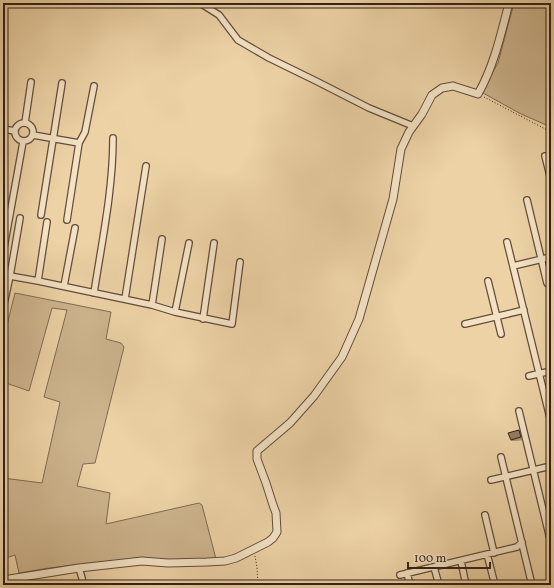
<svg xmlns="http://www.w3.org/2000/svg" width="554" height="588" font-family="Vollkorn,serif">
<defs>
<filter id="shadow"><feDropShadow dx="1.5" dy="2.5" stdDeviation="0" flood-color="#0004"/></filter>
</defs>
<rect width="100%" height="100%" fill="#ecd2a5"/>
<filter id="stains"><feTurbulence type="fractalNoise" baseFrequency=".005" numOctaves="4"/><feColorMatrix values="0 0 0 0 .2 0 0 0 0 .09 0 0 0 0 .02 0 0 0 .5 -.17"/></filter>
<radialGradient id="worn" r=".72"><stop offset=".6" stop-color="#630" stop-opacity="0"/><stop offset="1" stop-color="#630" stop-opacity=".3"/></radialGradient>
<path fill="#cdb48d" stroke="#806a53" d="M514 3H551V127L521 114 483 93V89L498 63Z
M15 293 111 312 106 339 121 343 124 347 95 463 83 464 77 486 110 493 106 524 199 503 202 505 216 559 74 565 49 568 19 573 15 555 3 559V478L42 483 60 402 44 397 67 310 52 308 29 391 3 382V341Z"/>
<path fill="#947d62" stroke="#342019" filter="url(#shadow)" d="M519 430 521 437 511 440 508 433Z"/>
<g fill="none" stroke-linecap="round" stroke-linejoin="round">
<defs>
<path id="minor" d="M200 3 219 15 238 40 269 58 316 81 369 108 413 126
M15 132a9 9 0 1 1 18 0a9 9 0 1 1-18 0Z
M25 123 31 82
M3 129 15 131
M33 135 79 143
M545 156 551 180
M527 200 547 283
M41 215 62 83
M67 220 79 143 85 132 94 86
M507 242 551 422
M3 253 23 142
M513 266 551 257
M10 276 38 281 152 305 175 312 232 324 240 262
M38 281 47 222
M488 281 501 334
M64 286 75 228
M94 293C102 241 113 190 113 138
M125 299 146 166
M152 305 162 239
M3 309 10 276 20 218
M175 312 189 243
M203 319 214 243
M465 324 524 310
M529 376 551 371
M519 411 551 543
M501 457 532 585
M491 480 551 466
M485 515 494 553
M487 554 495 585
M461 561 466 585
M434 567 439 585
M79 568 82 578 83 585
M407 573 410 585
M400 575 517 547 522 542"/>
<path id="tertiary" d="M3 580 79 568 142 561 168 563 207 562 225 561 236 558 268 542 273 538 277 532 276 513 273 505 266 483 257 459V451L290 423 314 396 342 357 359 319 393 199 401 149 409 132 422 114 432 95 442 88 453 86 478 94C494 66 501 34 509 3"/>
</defs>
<use href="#minor" stroke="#624c3c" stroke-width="8"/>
<use href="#tertiary" stroke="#624c3c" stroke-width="9"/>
<path stroke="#342019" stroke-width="1" stroke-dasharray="1 2" stroke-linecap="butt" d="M484 97 551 132
M255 556 257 567 258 585"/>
<use href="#minor" stroke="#f3e2c4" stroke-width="5.5"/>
<use href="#tertiary" stroke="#f3e2c4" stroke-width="7"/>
</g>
<rect width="554" height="588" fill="none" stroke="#ecd2a5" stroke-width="16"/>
<rect x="4" y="4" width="546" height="580" fill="none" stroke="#342019" stroke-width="2"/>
<rect x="8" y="8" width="538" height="572" fill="none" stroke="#342019"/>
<path d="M408 562v6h82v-6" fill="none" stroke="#342019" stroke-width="2"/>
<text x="414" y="562" font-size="12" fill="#342019" stroke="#f3e2c4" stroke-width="3" paint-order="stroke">100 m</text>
<rect width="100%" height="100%" filter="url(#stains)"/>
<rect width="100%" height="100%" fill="url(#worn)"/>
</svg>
